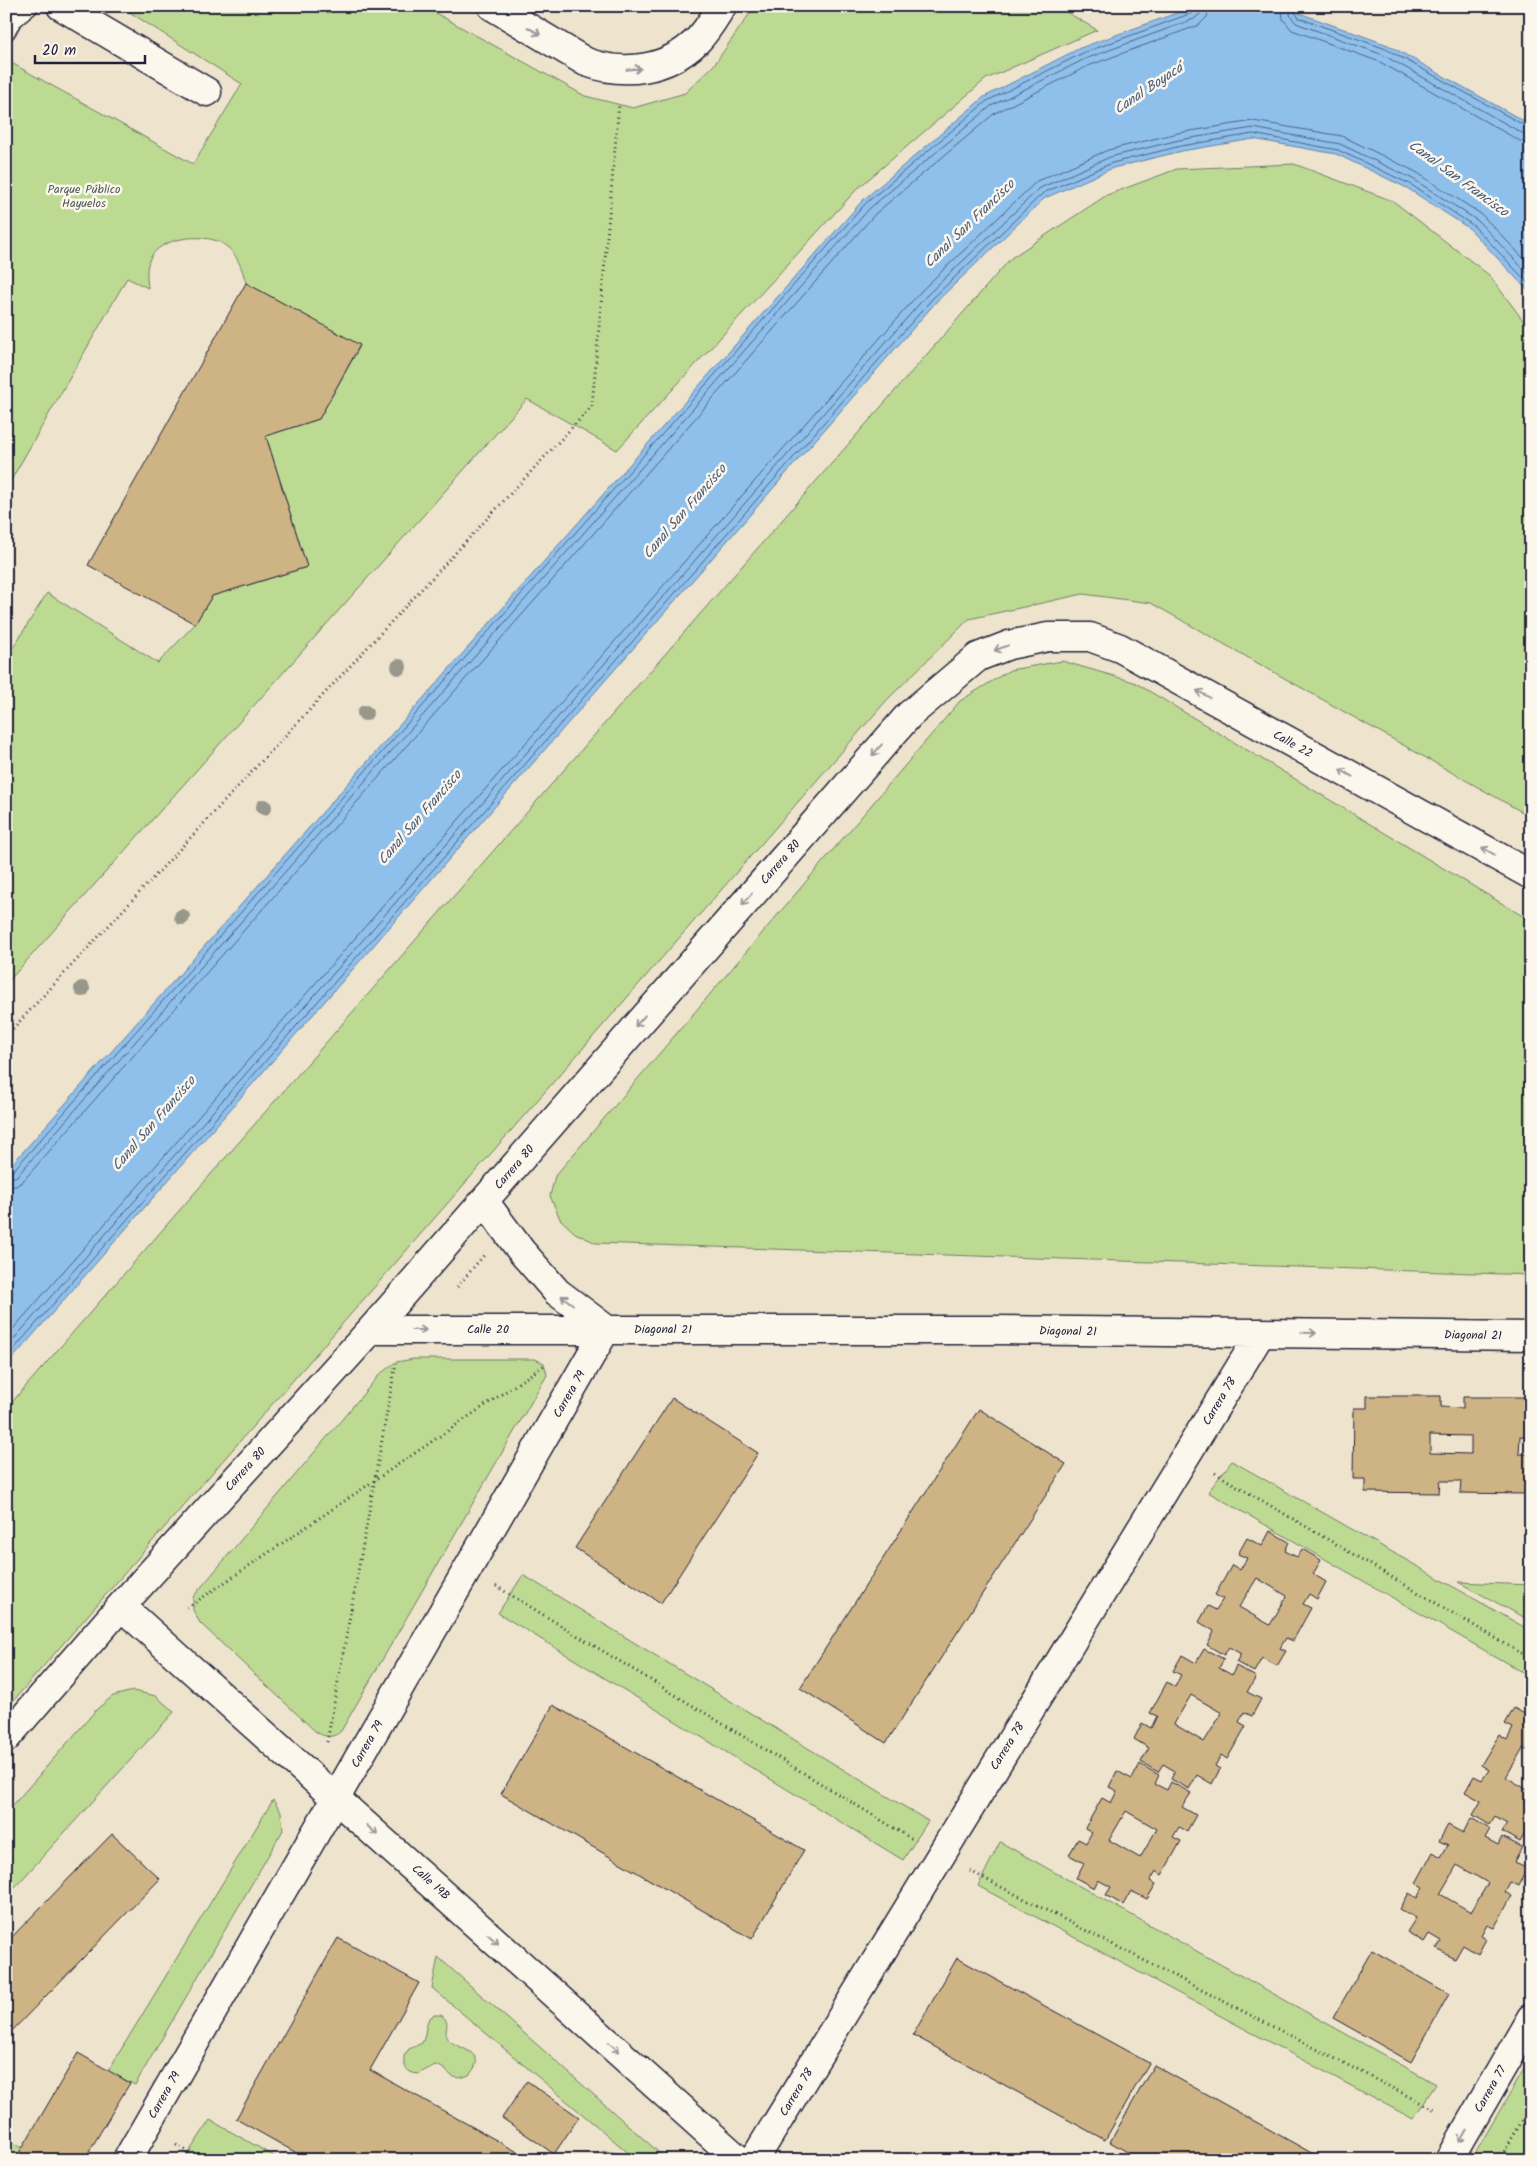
<svg xmlns="http://www.w3.org/2000/svg" width="1537" height="2166" font-family="Kalam,sans-serif">
<rect width="100%" height="100%" fill="#eee3cd"/>
<filter id="ink" filterUnits="userSpaceOnUse"><feTurbulence type="fractalNoise" baseFrequency=".02" numOctaves="2"/><feDisplacementMap in="SourceGraphic" scale="10" xChannelSelector="R" yChannelSelector="G"/><feConvolveMatrix kernelMatrix="1 2 1 2 8 2 1 2 1" color-interpolation-filters="sRGB"/></filter>
<g filter="url(#ink)">
<path fill="#bdda92" stroke="#707e66" d="M120 6H423L585 96 633 108 685 93 714 65 755 6H1056L1097 30 986 79 857 189 617 450 527 399 6 984V659L47 593 158 663 195 624 212 596 307 567 266 436 319 419 360 346 246 283C242 269 238 255 226 246 209 232 165 236 152 255 145 265 147 278 148 288L127 278 6 489V60L193 164 242 84Z
M1294 164 1393 201 1489 275 1531 331V817L1151 603 1083 594 969 619 887 700 6 1709V1409L1011 258 1107 195 1177 169Z
M1062 661 1134 682 1531 921V1275L596 1243 575 1233 560 1219 550 1196 555 1176 960 701 1010 670Z
M414 1359H535L544 1363 547 1375 341 1731C333 1739 323 1737 315 1731L200 1623 193 1610V1597L380 1374 396 1362Z
M1232 1461 1531 1631V1677L1208 1492Z
M523 1575 928 1821 903 1860 498 1613Z
M1458 1582 1531 1585V1621Z
M133 1691 156 1696 174 1712 6 1897V1813L97 1709 113 1696Z
M273 1800 281 1812 283 1830 135 2085 108 2071Z
M1000 1842 1436 2084 1413 2119 978 1886Z
M438 1957 655 2149 666 2160H637L432 1988Z
M434 2015H441C451 2022 445 2028 446 2037 454 2050 492 2050 469 2075 449 2084 450 2068 435 2065L418 2074C407 2073 403 2067 404 2056L409 2049 422 2043C428 2033 423 2020 434 2015Z
M1531 2057V2160H1471Z
M210 2120 281 2160H184Z
M6 2138 22 2148 15 2160H6Z
M605 2151 618 2153 624 2160H591L598 2153Z"/>
<path fill="#8fc0eb" stroke="#6381a5" d="M1196 6H1308L1299 13 1388 45 1531 125V294L1470 229 1407 188 1336 154 1253 139 1182 151 1113 168 1045 198 936 302 6 1366V1171L863 200 984 97 1080 48Z"/>
<g fill="none" stroke-linecap="round" stroke-linejoin="round">
<path stroke="#4e6181" stroke-width="1" d="M1282 6 1283 19 1292 30 1380 62 1520 141 1531 143
M1291 6 1290 15 1296 23 1383 55 1524 134 1531 136
M1299 6 1295 12 1299 18 1386 49 1531 129
M6 1174 12 1172 866 203 987 101 1083 53 1192 13 1195 6
M6 1180 17 1176 870 208 991 106 1085 59 1194 19 1200 14 1202 6
M6 1187 16 1186 23 1181 876 213 995 113 1088 66 1199 25 1207 17 1209 6
M6 1337 922 290 1037 181 1108 150 1178 133 1253 121 1342 136 1416 172 1481 214 1531 266
M6 1348 927 295 1040 188 1110 157 1179 140 1253 128 1340 144 1413 179 1478 221 1531 277
M6 1358 932 299 1043 193 1112 163 1181 146 1253 134 1338 150 1410 184 1474 226 1531 286"/>
</g>
<path fill="#ceb384" stroke="#22223b" fill-rule="evenodd" d="M246 283 360 345 319 419 266 436 307 567 212 596 195 624 88 565Z
M1367 1396H1441V1407L1463 1408V1397H1526V1409H1531V1437L1520 1436 1519 1454H1531V1483L1525 1482V1494L1460 1493 1461 1481H1440L1439 1493 1365 1492V1479H1353L1354 1408H1367ZM1430 1435 1471 1436V1454L1430 1453Z
M672 1398 758 1453 661 1603 575 1548Z
M979 1409 1066 1464 886 1743 800 1688Z
M1270 1531 1289 1542 1285 1551 1297 1557 1302 1549 1321 1560 1313 1574 1326 1582 1317 1599 1309 1594 1303 1604 1311 1608 1293 1641 1286 1638 1280 1648 1286 1651 1277 1666 1262 1658 1254 1672 1236 1662 1241 1654 1229 1647 1224 1655 1207 1645 1214 1631 1199 1622 1208 1606 1216 1610 1223 1599 1215 1595 1232 1565 1240 1570 1247 1558 1238 1554 1247 1538 1262 1546ZM1257 1578 1287 1596 1270 1625 1239 1607Z
M1204 1649 1224 1659 1219 1668 1232 1675 1236 1666 1256 1677 1247 1692 1261 1699 1252 1716 1244 1712 1239 1722 1246 1726 1227 1759 1221 1755 1215 1766 1220 1769 1212 1784 1197 1775 1189 1789 1171 1779 1175 1771 1163 1764 1158 1772 1141 1762 1149 1748 1134 1739 1142 1723 1151 1728 1157 1716 1150 1713 1167 1682 1175 1687 1181 1675 1173 1671 1182 1655 1196 1663ZM1191 1695 1222 1713 1204 1742 1174 1724Z
M553 1705 804 1850 752 1939 501 1794Z
M1514 1708 1528 1716 1531 1711V1753L1523 1748 1506 1777 1531 1792V1830L1528 1828 1520 1842 1502 1832 1507 1824 1495 1817 1490 1825 1473 1815 1481 1801 1465 1792 1474 1776 1482 1780 1489 1770 1481 1765 1499 1735 1507 1740 1513 1728 1505 1724Z
M1140 1764 1159 1775 1155 1784 1167 1790 1171 1782 1191 1793 1182 1807 1196 1815 1187 1831 1179 1827 1173 1837 1181 1841 1162 1875 1156 1871 1150 1881 1156 1884 1147 1899 1131 1891 1123 1905 1106 1895 1111 1887 1098 1880 1094 1888 1076 1878 1084 1863 1069 1855 1078 1839 1086 1843 1092 1832 1085 1828 1102 1798 1111 1803 1117 1791 1109 1787 1117 1771 1132 1779ZM1126 1811 1157 1829 1140 1858 1109 1840Z
M1471 1818 1490 1829 1485 1838 1498 1845 1502 1837 1522 1847 1514 1862 1527 1869 1518 1886 1510 1882 1505 1892 1512 1896 1494 1928 1487 1925 1481 1936 1486 1939 1478 1954 1463 1945 1455 1959 1437 1949 1441 1941 1429 1934 1424 1942 1407 1932 1416 1918 1400 1909 1409 1893 1417 1898 1423 1887 1416 1883 1433 1852 1441 1857 1448 1845 1439 1841 1448 1825 1463 1833ZM1457 1865 1488 1883 1471 1912 1440 1894Z
M112 1834 160 1879 6 2037V1943Z
M338 1938 419 1983 370 2070 532 2160H309L236 2119Z
M1372 1950 1449 1994 1411 2062 1333 2018Z
M957 1958 1149 2063 1105 2140 913 2035Z
M78 2053 130 2083 119 2101 84 2160H15Z
M1154 2065 1324 2160H1141L1110 2142Z
M527 2081 579 2117 554 2154 502 2118Z"/>
<g fill="none" stroke-linecap="round" stroke-linejoin="round">
<defs>
<path id="lane" d="M6 31 12 20 29 6"/>
<path id="street" d="M61 6 207 92
M484 1201 522 1252 557 1292 606 1329
M371 1330H993L1531 1336
M121 1606 739 2160
M6 1738 121 1606 371 1330 909 715 978 657 1009 645 1048 637H1090L1120 648 1531 875
M127 2160 606 1329
M754 2160 1261 1333"/>
<path id="secondary" d="M492 6 586 62C625 76 667 70 697 41 707 31 715 17 722 6
M1449 2160 1531 2018"/>
</defs>
<use href="#lane" stroke="#22223b" stroke-width="21"/>
<use href="#street" stroke="#22223b" stroke-width="31"/>
<use href="#secondary" stroke="#22223b" stroke-width="31"/>
<path stroke="#22223b" stroke-width="3" stroke-dasharray="1 4" stroke-linecap="butt" d="M6 1036 592 406 619 103
M457 1287 484 1255
M1215 1473 1531 1659
M496 1586 912 1839
M187 1608 546 1364
M327 1742 396 1363
M970 1871 1437 2111
M176 2145 203 2160
M1499 2160 1531 2106"/>
<use href="#lane" stroke="#fbf7ec" stroke-width="18"/>
<use href="#street" stroke="#fbf7ec" stroke-width="28"/>
<use href="#secondary" stroke="#fbf7ec" stroke-width="28"/>
</g>
<g fill="#97978b">
<circle cx="399" cy="667" r="8"/>
<circle cx="365" cy="713" r="8"/>
<circle cx="264" cy="807" r="8"/>
<circle cx="182" cy="917" r="8"/>
<circle cx="82" cy="989" r="8"/>
</g>
<defs><path id="oneway-shaft" d="M-6 0H5M1.5-3L5.5 0L1.5 3" fill="none" stroke-width="1.6" stroke-linecap="round" stroke-linejoin="round" transform="scale(1.25)"/></defs>
<g stroke="#99979c">
<use href="#oneway-shaft" transform="translate(534 31) rotate(31)"/>
<use href="#oneway-shaft" transform="translate(634 69) rotate(-6)"/>
<use href="#oneway-shaft" transform="translate(1001 648) rotate(159)"/>
<use href="#oneway-shaft" transform="translate(1203 694) rotate(-151)"/>
<use href="#oneway-shaft" transform="translate(877 750) rotate(131)"/>
<use href="#oneway-shaft" transform="translate(1346 773) rotate(-151)"/>
<use href="#oneway-shaft" transform="translate(1488 851) rotate(-151)"/>
<use href="#oneway-shaft" transform="translate(747 899) rotate(131)"/>
<use href="#oneway-shaft" transform="translate(640 1021) rotate(131)"/>
<use href="#oneway-shaft" transform="translate(567 1300) rotate(-143)"/>
<use href="#oneway-shaft" transform="translate(419 1330)"/>
<use href="#oneway-shaft" transform="translate(1309 1333) rotate(1)"/>
<use href="#oneway-shaft" transform="translate(372 1830) rotate(42)"/>
<use href="#oneway-shaft" transform="translate(493 1939) rotate(42)"/>
<use href="#oneway-shaft" transform="translate(614 2047) rotate(42)"/>
<use href="#oneway-shaft" transform="translate(1463 2136) rotate(120)"/>
</g>
</g>
<g text-anchor="middle" stroke-width="5" stroke-linejoin="round" paint-order="stroke">
<g font-size="12" fill="#505955" stroke="#fbf7ec">
<text x="84" y="193">Parque Público<tspan x="84" dy="14">Hayuelos</tspan></text>
</g>
<g font-size="12" fill="#22223b" stroke="#fbf7ec">
<text transform="translate(1293 744) rotate(29)" y="4">Calle 22</text>
<text transform="translate(780 862) rotate(-49)" y="4">Carrera 80</text>
<text transform="translate(514 1167) rotate(-49)" y="4">Carrera 80</text>
<text x="488" y="1333">Calle 20</text>
<text x="663" y="1333">Diagonal 21</text>
<text transform="translate(1068 1331) rotate(1)" y="4">Diagonal 21</text>
<text transform="translate(1473 1335) rotate(1)" y="4">Diagonal 21</text>
<text transform="translate(569 1394) rotate(-60)" y="4">Carrera 79</text>
<text transform="translate(1219 1401) rotate(-59)" y="4">Carrera 78</text>
<text transform="translate(245 1469) rotate(-48)" y="4">Carrera 80</text>
<text transform="translate(367 1744) rotate(-60)" y="4">Carrera 79</text>
<text transform="translate(1007 1746) rotate(-58)" y="4">Carrera 78</text>
<text transform="translate(431 1882) rotate(42)" y="4">Calle 19B</text>
<text transform="translate(1490 2089) rotate(-60)" y="4">Carrera 77</text>
<text transform="translate(796 2092) rotate(-59)" y="4">Carrera 78</text>
<text transform="translate(164 2095) rotate(-60)" y="4">Carrera 79</text>
</g>
<g font-size="14" font-style="italic" fill="#485979" stroke="#fbf7ec">
<text transform="translate(1148 88) rotate(-34)" y="5">Canal Boyacá</text>
<text transform="translate(1459 178) rotate(36)" y="5">Canal San Francisco</text>
<text transform="translate(969 223) rotate(-44)" y="5">Canal San Francisco</text>
<text transform="translate(684 511) rotate(-49)" y="5">Canal San Francisco</text>
<text transform="translate(419 817) rotate(-49)" y="5">Canal San Francisco</text>
<text transform="translate(153 1123) rotate(-49)" y="5">Canal San Francisco</text>
</g>
</g>
<rect width="1537" height="2166" fill="none" stroke="#fbf7ec" stroke-width="25"/>
<rect x="12" y="12" width="1512" height="2141" fill="none" stroke="#22223b" stroke-width="2" filter="url(#ink)"/>
<path d="M35 55v8h110v-8" fill="none" stroke="#22223b" stroke-width="2.5"/>
<text x="42" y="55" font-size="15" fill="#22223b" stroke="#fbf7ec" stroke-width="4" paint-order="stroke">20 m</text>
</svg>
